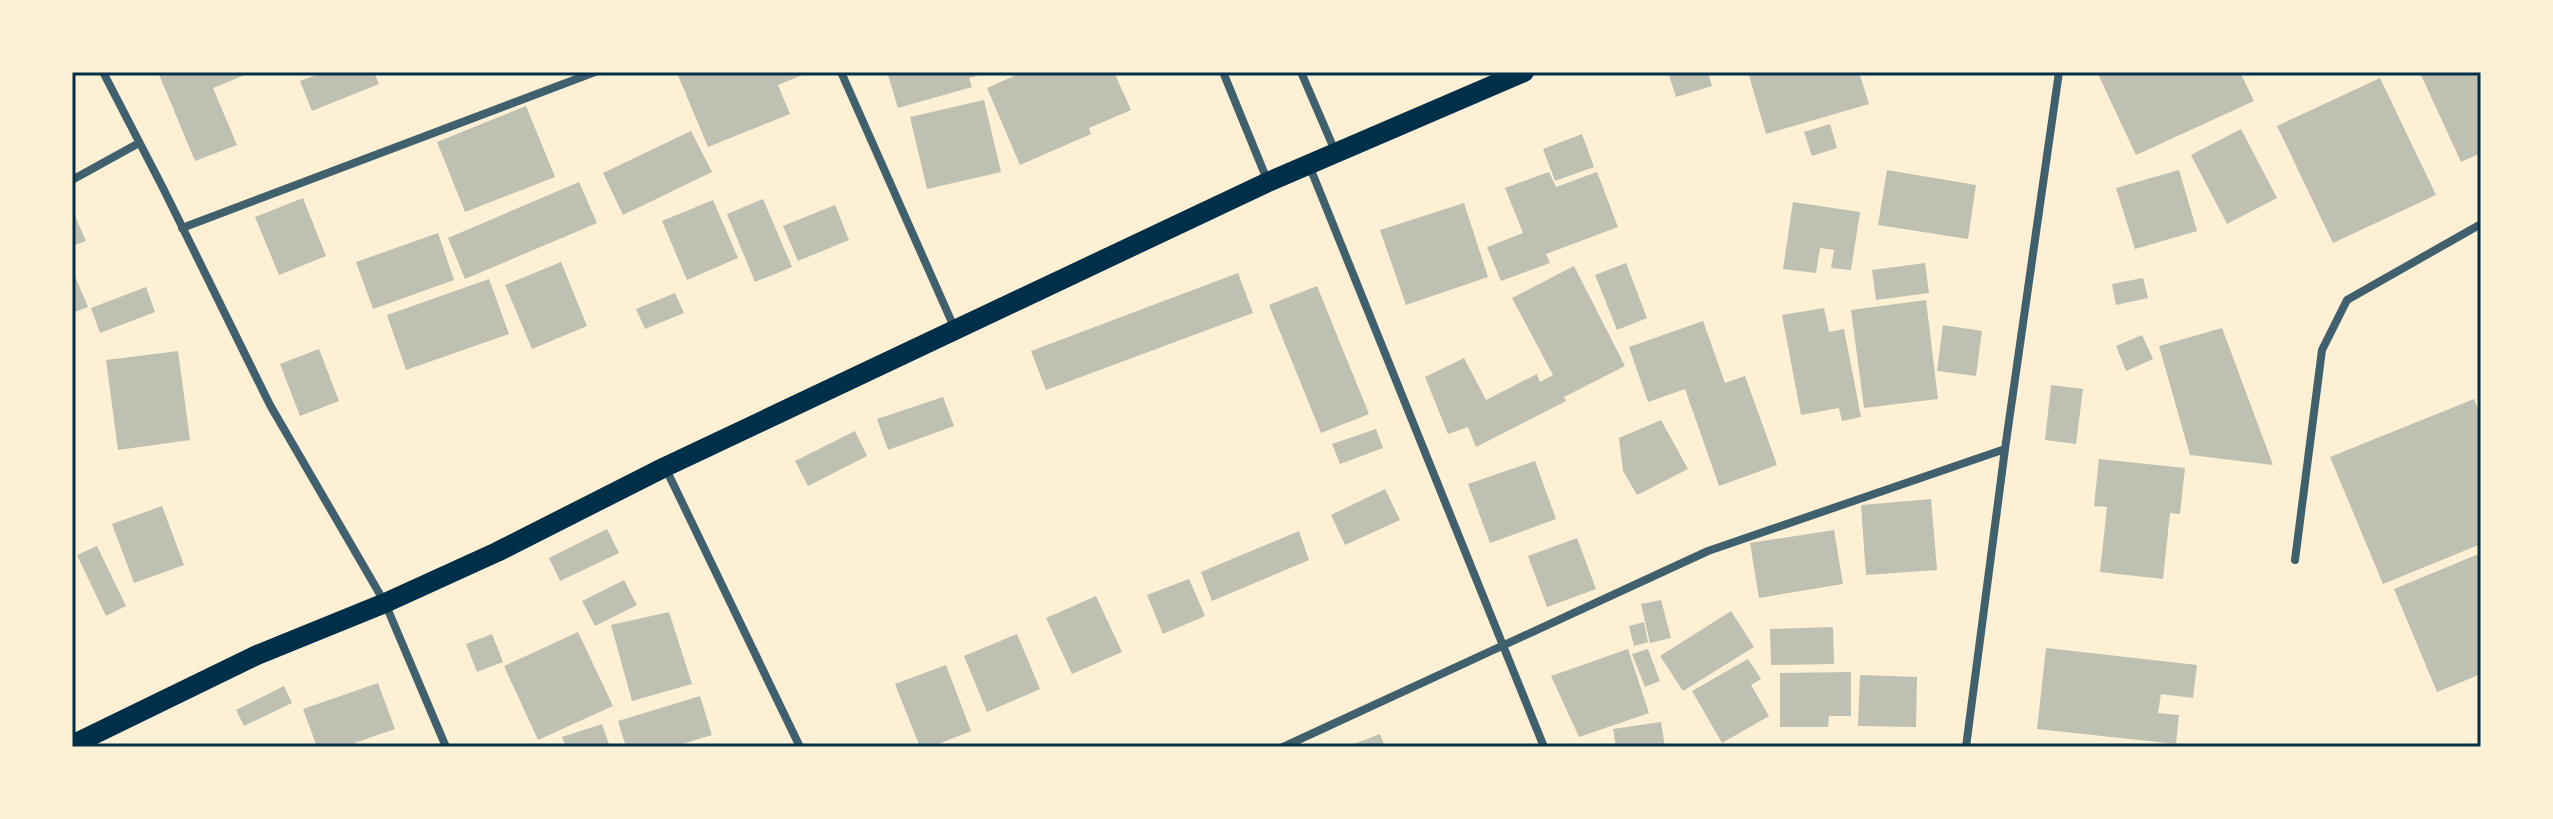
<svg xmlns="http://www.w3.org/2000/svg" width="2553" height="819" font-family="'Sofia Sans Condensed',sans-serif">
<rect width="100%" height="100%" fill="#fdf0d5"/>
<path fill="#bec0b2" d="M158 72H252L213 88 237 145 195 161Z
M324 72H374L379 84 312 111 300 81Z
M680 72H810L778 85 790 114 708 147 677 73Z
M887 72H987V73L969 78 972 87 898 108Z
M1023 72H1114L1131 110 1089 128 1091 134 1020 165 987 88Z
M1668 72H1708L1712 86 1676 97Z
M1748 72H1859L1869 104 1766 134Z
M2097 72H2240L2254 101 2136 155Z
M2427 72H2481V153L2461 162 2421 75Z
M2380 78 2436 195 2333 243 2277 126Z
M984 100 1001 172 927 189 910 117Z
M526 106 555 177 465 212 437 142Z
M1830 124 1837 148 1812 156 1804 132Z
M2241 129 2277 198 2227 224 2191 155Z
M691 131 712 172 623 215 603 173Z
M1582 134 1594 167 1555 181 1543 149Z
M1887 170 1976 185 1968 239 1878 225Z
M2179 170 2197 231 2135 249 2116 188Z
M1549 172 1556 187 1597 172 1618 227 1546 254 1550 263 1501 281 1487 247 1523 233 1505 188Z
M579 182 597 223 465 279 448 238Z
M303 198 326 256 279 275 255 217Z
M763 199 792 267 755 282 727 214Z
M713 200 738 258 687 280 662 221Z
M1793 202 1860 212 1851 270 1831 268 1834 250 1820 248 1816 273 1783 269Z
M1464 203 1488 277 1406 305 1380 230Z
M835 205 849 240 798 261 783 226Z
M75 216 86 241 72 246V217Z
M438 233 454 280 373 309 356 262Z
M561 262 587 326 532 349 505 285Z
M1626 263 1647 318 1617 330 1595 275Z
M1925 263 1929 293 1876 300 1872 270Z
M1574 266 1625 366 1564 397 1566 401 1476 447 1468 427 1448 434 1425 377 1464 358 1486 400 1537 374 1540 382 1553 375 1512 298Z
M72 269 88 307 72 313Z
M1238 273 1253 313 1046 390 1031 351Z
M2143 278 2148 298 2116 305 2112 284Z
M489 279 509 334 406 370 387 315Z
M1317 286 1369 414 1321 433 1269 305Z
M146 287 155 312 100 333 91 308Z
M675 293 684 313 645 329 636 309Z
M1926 300 1938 399 1864 408 1851 310Z
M1824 308 1829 332 1844 329 1861 417 1842 421 1839 408 1801 415 1782 315Z
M1703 321 1725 383 1745 376 1777 465 1719 486 1685 389 1648 402 1629 347Z
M1943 325 1982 331 1976 376 1937 371Z
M2222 328 2273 465 2190 455 2159 346Z
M2142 335 2153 359 2126 371 2116 346Z
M319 349 339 401 300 416 280 364Z
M178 351 190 440 118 450 106 360Z
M2051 385 2083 389 2076 444 2045 440Z
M943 397 954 426 888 450 877 419Z
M2474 399 2481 417V544L2383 584 2330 457Z
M1661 420 1688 469 1637 495 1623 471 1619 438Z
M1376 429 1383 448 1340 464 1332 444Z
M855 431 867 456 808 486 795 461Z
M2099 459 2185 468 2180 514 2170 513 2163 579 2100 572 2107 507 2094 506Z
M1535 461 1556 519 1490 543 1468 484Z
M1385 489 1400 520 1345 545 1331 515Z
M1931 499 1937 570 1866 575 1861 505Z
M162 506 184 565 134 583 112 524Z
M607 529 619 553 560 581 549 558Z
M1834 530 1843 584 1759 598 1750 543Z
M1299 531 1309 560 1212 601 1201 572Z
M1577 538 1596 589 1547 607 1528 556Z
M97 546 126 606 106 616 77 555Z
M2481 553V674L2437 692 2394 589Z
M1189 579 1205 616 1163 634 1147 595Z
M624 580 637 605 595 626 582 601Z
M1096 596 1122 652 1072 674 1046 618Z
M1661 600 1671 638 1650 643 1641 604Z
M1731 611 1754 647 1683 691 1660 656Z
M669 612 692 684 632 701 611 625Z
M1644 622 1648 642 1634 646 1629 626Z
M1833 627 1834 664 1771 665 1770 629Z
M578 632 613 706 538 740 504 666Z
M492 634 503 662 477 672 466 644Z
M1017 634 1040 689 987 712 964 656Z
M2046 648 2197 665 2193 698 2161 694 2158 713 2179 715 2176 744 2037 729Z
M1628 649 1649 713 1579 737 1551 676Z
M1648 649 1660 681 1645 687 1632 654Z
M1748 659 1761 679 1751 685 1769 716 1722 743 1692 691Z
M946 665 971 731 931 747H920L895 684Z
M1851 672V716H1829L1828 727H1780V673Z
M1860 675 1917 677 1916 727 1858 726Z
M378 683 395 729 343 747H317L303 709Z
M284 686 292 703 244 726 236 710Z
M700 696 712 735 672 747H626L618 721Z
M1661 722 1665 747H1616L1613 729Z
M602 724 610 747H566L562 737Z
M1380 734 1385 747H1346Z"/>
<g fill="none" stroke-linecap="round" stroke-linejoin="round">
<path stroke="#3f606c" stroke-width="8" d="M103 72 163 188 270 405 385 603 446 747
M841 72 954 327
M1223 72 1268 182
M1301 72 1335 151
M1309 165 1544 747
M72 180 139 143
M182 228 595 72
M665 467 800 747
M2295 560 2322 350 2347 300 2481 224
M1283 747 1708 551 2005 449
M1966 747 2005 449 2059 72"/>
<path stroke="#003049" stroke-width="20" d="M72 745 257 655 385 603 497 552 665 467 1268 182 1524 72"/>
</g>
<rect width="2553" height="819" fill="none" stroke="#fdf0d5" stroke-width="148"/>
<rect x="74" y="74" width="2405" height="671" fill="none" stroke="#003049" stroke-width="3"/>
</svg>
